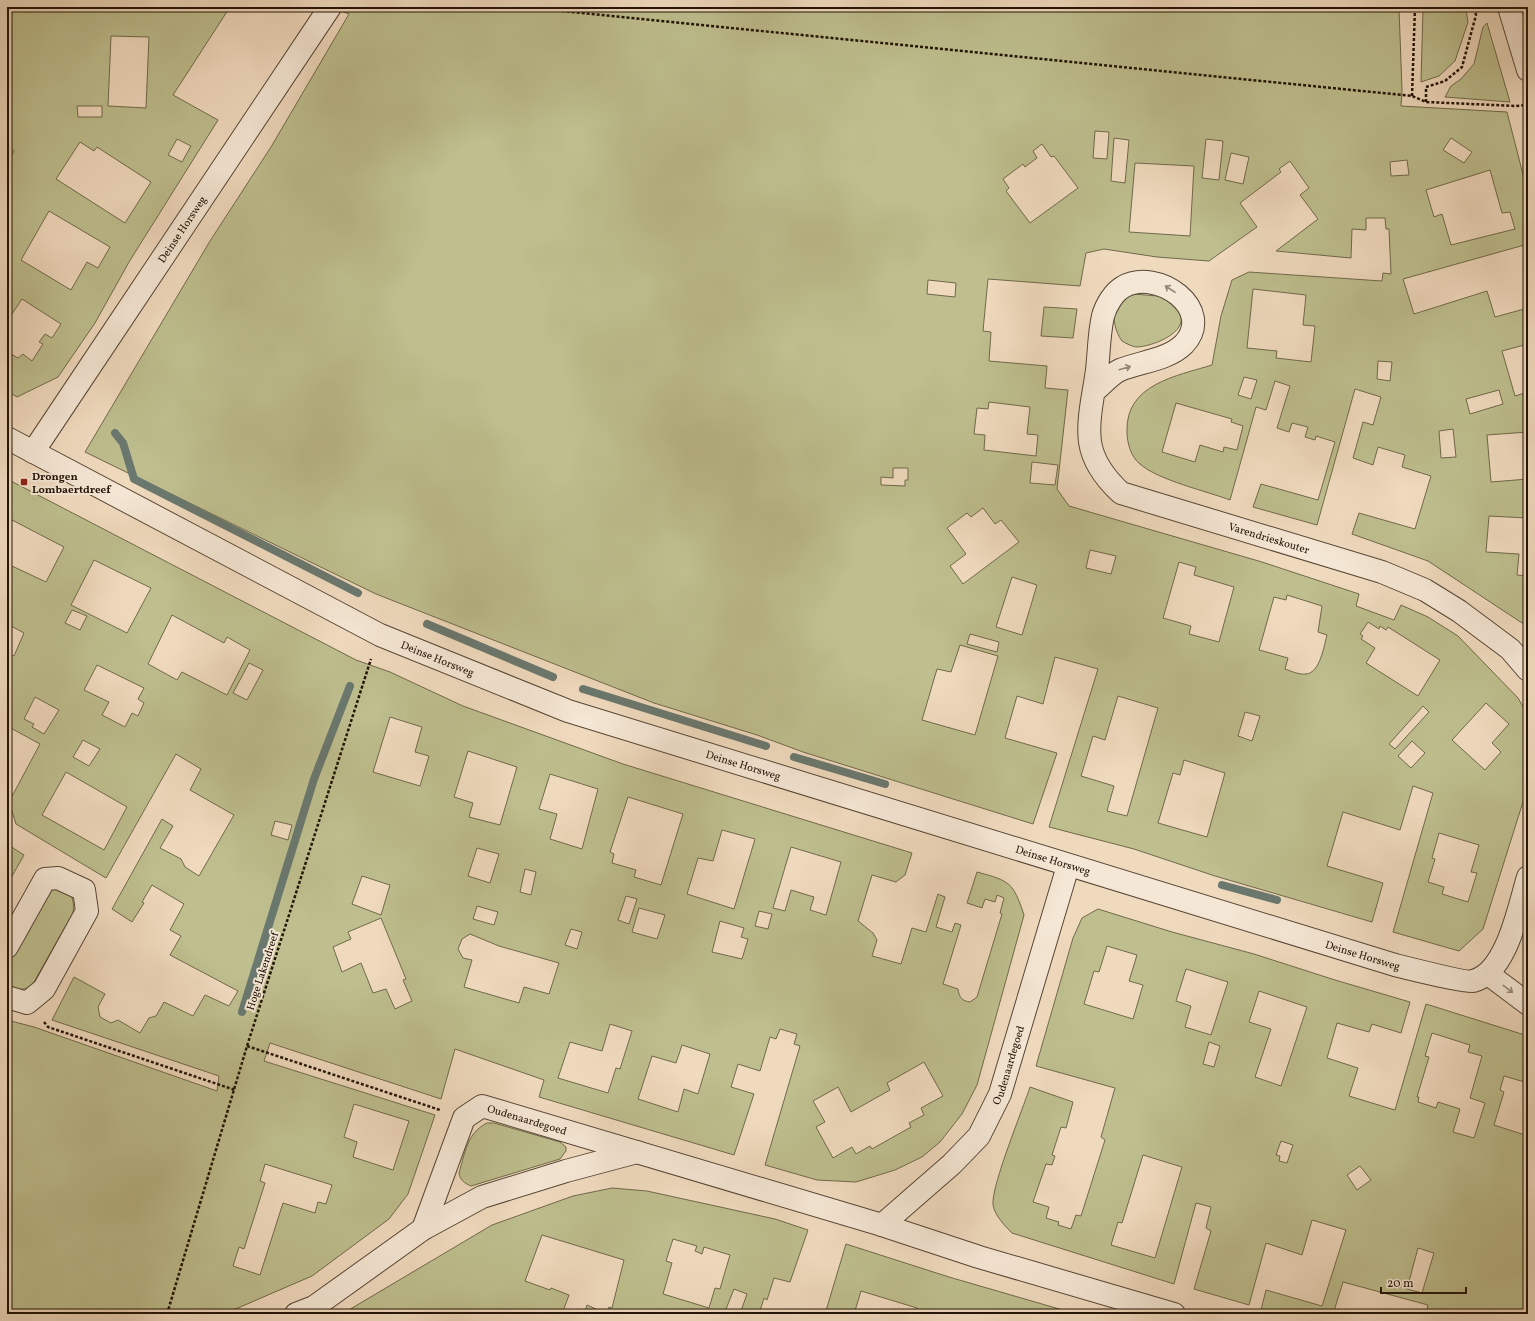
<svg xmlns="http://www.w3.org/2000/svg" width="1535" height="1321" font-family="Vollkorn,serif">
<rect width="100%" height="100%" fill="#f0dabe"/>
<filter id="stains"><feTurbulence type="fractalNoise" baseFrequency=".005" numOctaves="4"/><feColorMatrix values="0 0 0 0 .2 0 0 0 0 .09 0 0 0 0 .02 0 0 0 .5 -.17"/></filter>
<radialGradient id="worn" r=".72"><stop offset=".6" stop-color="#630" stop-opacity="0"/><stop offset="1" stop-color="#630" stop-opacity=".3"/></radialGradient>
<path fill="#bebe8e" stroke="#70694a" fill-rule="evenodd" d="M7 7H230L173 95 218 120 129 262 95 323 58 377 17 397 7 391V345L9 347 11 354 18 358 23 354 32 361 43 344 39 342 45 334 52 338 61 324 22 299 12 314 7 311V300L12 293 7 290V163L14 151 7 146ZM111 36 149 37 146 108 108 106ZM77 106H102V117H78ZM177 139 191 146 182 162 168 155ZM80 142 94 151 97 147 151 182 125 223 56 179ZM49 211 110 247 98 268 87 262 71 290 21 260Z
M329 7H1357L1399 9 1402 90 1401 106 1507 112 1528 194V244L1403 279 1414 314 1487 291 1495 317 1528 308V344L1502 351 1515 396 1528 392V432L1487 435 1491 482 1528 479 1527 518 1489 516 1486 552 1519 554 1517 575 1528 576V622L1522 623 1428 561 1352 534 1359 513 1415 529 1431 476 1402 467 1405 455 1378 447 1373 465 1353 458 1363 422 1373 425 1381 397 1355 389 1317 525 1253 507 1261 484 1318 500 1335 442 1316 436 1315 440 1305 437 1308 427 1292 423 1289 432 1277 428 1290 386 1275 381 1266 410 1256 407 1230 500C1206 491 1158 480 1140 464 1131 457 1127 443 1127 432 1125 384 1177 376 1212 365L1221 316 1232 280 1249 272 1382 281 1383 273 1391 274 1389 229H1386L1385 218H1366V230L1352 229 1351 258 1276 251 1318 219 1300 195 1309 188 1290 161 1279 169 1281 172 1240 203 1257 227 1209 261 1157 257 1104 249 1086 253 1080 286 988 279 983 331 991 332 989 361 1047 366 1045 388 1068 390 1057 489 1069 506 1262 562 1359 594 1356 606 1394 620 1401 605 1428 617 1458 636 1518 698 1528 715V786L1483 929 1459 951 1393 932 1433 793 1413 786 1400 830 1343 812 1327 866 1383 883 1372 922 1215 876 1134 849 1049 827 1098 669 1055 657 1043 704 1017 696 1005 738 1057 753 1033 824 803 752 757 735 654 703 376 594 85 452 210 241 271 147 349 14ZM1095 131 1109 132 1107 159 1093 158ZM1114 138 1129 140 1125 183 1111 181ZM1451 138 1472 152 1464 163 1443 150ZM1206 139 1223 141 1219 180 1202 178ZM1042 144 1051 157 1054 156 1078 188 1030 223 1006 191 1009 188 1003 179 1023 164 1025 167 1037 158 1033 151ZM1231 153 1249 157 1243 184 1225 180ZM1407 160 1409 175 1391 176 1390 162ZM1135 163 1194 166 1190 236 1129 232ZM1490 170 1502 213 1510 212 1515 229 1451 245 1442 214 1434 217 1426 190ZM928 280 956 283 955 297 927 294ZM1253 289 1306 295 1303 325 1315 326 1311 362 1276 358 1277 351 1247 348ZM1378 361 1392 362 1390 381 1377 379ZM1244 377 1257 380 1251 399 1238 395ZM1499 390 1503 404 1470 414 1466 399ZM989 402 1030 407 1027 434 1038 435 1036 456 984 450 985 435 974 434 977 408 988 409ZM1176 403 1232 419 1231 422 1243 426 1237 450 1224 447 1223 452 1200 445 1195 462 1162 452ZM1453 429 1456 457 1441 458 1439 431ZM1032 462 1058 465 1055 485 1030 483ZM893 468H908V480H905V486L881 485V477L893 478ZM983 508 995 524 1001 520 1019 542 963 584 950 566 966 554 947 528 967 513 971 517ZM1090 550 1116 556 1111 574 1086 568ZM1179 562 1196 567 1194 575 1234 587 1219 642 1189 634 1191 626 1163 618ZM1012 577 1037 585 1022 635 996 627ZM1287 595 1322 606 1318 632 1327 635C1324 646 1320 673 1306 674 1299 675 1291 671 1285 669L1288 658 1259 650 1274 597 1286 600ZM1368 622 1379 629 1380 626 1386 630 1388 627 1440 660 1418 696 1366 663 1375 648 1361 639 1363 636 1360 634ZM970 634 999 642 997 652 967 644ZM960 645 998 656 975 735 922 720 937 669 951 672ZM1118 696 1158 708 1127 816 1107 811 1114 786 1081 776 1093 736 1105 740ZM1486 703 1509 724 1492 743 1501 752 1485 770 1452 740ZM1423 706 1429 712 1395 749 1389 744ZM1245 712 1260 716 1252 741 1238 736ZM1412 741 1425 753 1411 768 1398 756ZM1184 760 1225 773 1207 837 1158 823 1173 773 1180 775ZM1439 833 1479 845 1471 872 1477 873 1468 902 1442 894 1444 887 1428 882 1435 859 1432 858Z
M1423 9 1466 10 1468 22 1455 61 1439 76 1421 82Z
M1487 23 1510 102 1445 97 1451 86 1461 79 1474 64 1483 27Z
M1134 294 1169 297C1173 302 1178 308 1180 313 1189 333 1151 347 1136 347 1131 346 1127 344 1122 341 1114 330 1109 309 1122 299 1125 297 1130 296 1134 294Z
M1044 307 1077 309 1073 338 1041 336Z
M7 479 356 660 390 672 463 706 623 764 912 853 905 875 896 882 872 875 858 921 873 933 877 940 872 956 901 964 912 928 926 932 938 894 945 897 936 927 952 932 955 923 961 925 943 984 958 989C959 997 962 1001 970 1002L977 997 1002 914 1000 913 1004 898 997 895 995 902 985 899 982 908 967 903 977 872C1010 881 1013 882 1024 915L977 1085 962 1114 940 1142 922 1157 895 1170 856 1182 817 1180 765 1165 800 1046 794 1044 797 1034 780 1029 776 1039 770 1037 760 1071 738 1064 731 1087 754 1094 734 1155 539 1097 544 1080 455 1049 441 1099 270 1043 264 1061 435 1115 408 1194 389 1219 312 1276 224 1314H7V1020L34 1027 217 1091 219 1076 52 1020 74 977 105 994 98 1007 100 1017 111 1023 118 1020 140 1033 149 1018 156 1016 164 1002 193 1016 205 995 229 1006 238 991 170 955 181 936 170 930 184 904 152 885 142 902 144 903 132 922 112 909 162 819 173 826 160 848 181 859 185 867 199 876 234 815 190 790 201 769 176 754 106 878 16 824 9 802 40 744 7 726V653L14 656 24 633 11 626 7 634V575L12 566 46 582 64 547 12 520 7 529ZM94 560 151 588 127 633 71 605ZM72 610 87 616 80 630 65 623ZM172 615 224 643 227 637 250 650 227 695 182 672 177 680 148 664ZM249 663 263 670 247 700 233 693ZM97 665 144 688 138 699 144 703 138 716 132 713 125 727 102 715 109 702 84 690ZM35 697 59 710 44 734 32 727 34 724 24 719ZM390 717 422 727 415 752 429 756 420 786 373 772ZM83 740 100 749 89 766 73 757ZM468 751 517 767 500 825 469 817 473 803 454 797ZM66 772 127 807 104 850 42 815ZM550 774 598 789 582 849 550 839 557 814 539 809ZM628 797 683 814 661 885 634 877 636 870 612 863 614 854 610 852ZM275 821 292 825 288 840 271 835ZM722 830 755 839 734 909 687 894 698 858 713 861ZM791 847 841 862 826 915 810 910 814 897 791 890 785 911 773 908ZM477 848 499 854 490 883 468 876ZM525 869 536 872 531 895 520 892ZM362 876 390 885 381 915 352 904ZM626 896 637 899 629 924 618 920ZM477 906 498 912 494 925 473 919ZM639 908 665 915 657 939 632 932ZM759 911 772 914 768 929 755 926ZM381 918 406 979 403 980 412 1001 395 1009 386 989 373 993 361 963 342 972 333 947 351 939 348 932ZM720 921 744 928 741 937 748 939 742 959 712 952ZM571 929 582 932 577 949 565 945ZM470 934 499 946 559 963 549 994 524 987 519 1003 464 987 472 960 463 958 458 949 462 939ZM610 1024 632 1031 620 1069 616 1068 608 1093 558 1078 570 1042 602 1051ZM682 1045 710 1054 698 1094 684 1089 678 1112 638 1099 652 1056 676 1063ZM924 1062 943 1096 921 1108 924 1115 909 1123 911 1127 872 1149 870 1146 856 1154 852 1147 833 1158 816 1127 825 1122 813 1101 838 1087 851 1112 890 1090 887 1083ZM354 1104 409 1121 393 1170 353 1157 357 1142 344 1137ZM265 1164 332 1185 326 1204 318 1202 315 1213 283 1203 260 1275 233 1266 239 1247 244 1249 265 1183 260 1181Z
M7 844 24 855 7 885Z
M55 889C71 890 75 898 73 913L34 982C26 992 17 991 7 983V963L39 903 48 892Z
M1098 909 1172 932 1254 954 1335 980 1410 1002 1401 1033 1372 1024 1369 1032 1337 1023 1327 1058 1358 1068 1349 1096 1395 1110 1426 1004 1528 1036V1083L1504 1076 1500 1090 1504 1092 1494 1125 1528 1136V1314H1426L1428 1305 1343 1282 1333 1314H1274L1261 1310 1266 1290 1322 1306 1346 1230 1312 1220 1302 1255 1266 1243 1249 1305 1194 1289 1211 1231 1206 1228 1211 1207 1196 1203 1174 1284 1012 1233C1005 1226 995 1216 993 1205 991 1186 1023 1109 1030 1087L1073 1102 1066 1128 1061 1127 1052 1155 1055 1156 1052 1165 1046 1164 1033 1202 1049 1207 1046 1218 1059 1222 1058 1225 1071 1229 1076 1215 1081 1216 1105 1140 1101 1137 1115 1088 1036 1066 1073 938 1082 918ZM1107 946 1137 955 1129 981 1143 985 1133 1019 1084 1004 1094 971 1099 972ZM1186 969 1228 982 1211 1035 1185 1027 1191 1006 1176 1001ZM1259 991 1307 1007 1281 1086 1255 1077 1271 1029 1249 1022ZM1432 1033 1470 1045 1468 1052 1482 1056 1470 1098 1485 1103 1474 1138 1453 1132 1460 1109 1438 1102 1436 1108 1418 1102 1419 1097H1417L1429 1057 1425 1056ZM1209 1042 1220 1046 1214 1067 1203 1064ZM1281 1141 1293 1145 1287 1163 1279 1161 1280 1156 1276 1155ZM1143 1155 1182 1167 1155 1258 1111 1245 1118 1222 1122 1223ZM1360 1166 1371 1180 1357 1190 1347 1175ZM1418 1248 1434 1253 1422 1293 1407 1289Z
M487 1123H494L560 1142 566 1147V1151L560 1159 471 1186C464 1183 460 1180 459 1173 465 1153 467 1133 487 1123Z
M612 1188 647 1191 775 1219 808 1230 790 1282 774 1278 767 1300 764 1298 759 1314H740L747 1294 734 1289 726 1309 735 1314H584L587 1305 607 1314 609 1307 612 1308 624 1260 542 1235 525 1281 550 1290 551 1288 569 1295 562 1314H342L492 1225 573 1196ZM673 1239 697 1246 695 1251 702 1254 704 1247 730 1255 720 1289 715 1288 709 1308 663 1294 672 1263 666 1261Z
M846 1244 949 1277 1073 1313 1072 1314H916L917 1308 861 1291 854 1314H825Z"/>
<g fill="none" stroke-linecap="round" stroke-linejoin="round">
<path stroke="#6a786f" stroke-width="8" d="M115 433 123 443 134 479 358 593
M427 624 553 677
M583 689 766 746
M794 757 885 784
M1222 885 1277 900
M242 1012 314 779 350 686"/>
<defs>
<g id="minor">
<path d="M1509 7 1528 70"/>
<path id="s1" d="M1094 391C1102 385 1111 374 1120 370 1140 362 1168 360 1184 344 1216 309 1157 267 1123 287 1114 292 1106 305 1103 316 1099 333 1099 352 1097 370 1094 393 1087 419 1090 442 1093 462 1107 480 1121 493L1382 572 1425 590 1459 611 1510 649 1528 670"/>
<path id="s2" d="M7 438 380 635 568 711 1395 965C1407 968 1466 983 1473 981 1507 973 1519 906 1528 877"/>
<path id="s3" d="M33 452 330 7"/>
<path d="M7 947 45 879 58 878 84 890 87 911 44 989 27 1003 7 997"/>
<path d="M1488 974 1528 1004"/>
<path d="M882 1225 979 1257 1174 1314"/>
<path id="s4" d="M423 1229 464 1118 482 1106 882 1225 952 1164 979 1136 1000 1094 1068 866"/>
<path d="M296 1314 314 1307 423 1229 482 1197 566 1171 637 1152"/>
</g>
</defs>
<use href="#minor" stroke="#564635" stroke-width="24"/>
<path stroke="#221407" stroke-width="2.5" stroke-dasharray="3 2" stroke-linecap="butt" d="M522 7 1412 96 1426 102 1516 106 1528 105
M1412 96 1415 7
M1426 102V87L1445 81 1462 67 1476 15 1474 7
M44 1022 48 1027 235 1090
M247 1046 440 1110
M167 1314 247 1046 371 659"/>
<use href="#minor" stroke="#f5e7d5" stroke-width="22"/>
</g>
<defs><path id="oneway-shaft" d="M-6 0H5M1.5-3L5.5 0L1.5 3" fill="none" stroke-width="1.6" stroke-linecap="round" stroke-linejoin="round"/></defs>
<g stroke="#968878">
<use href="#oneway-shaft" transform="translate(1170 289) rotate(-147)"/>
<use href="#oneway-shaft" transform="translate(1125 368) rotate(-16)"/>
<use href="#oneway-shaft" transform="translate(1508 989) rotate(37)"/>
</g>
<rect fill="#8f2418" stroke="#f5e7d5" stroke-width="1.5" x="20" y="478" width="8" height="8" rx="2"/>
<g text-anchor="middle" stroke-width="4" stroke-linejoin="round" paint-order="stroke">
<g font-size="11" fill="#221407" stroke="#f5e7d5">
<text dy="4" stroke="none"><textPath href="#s3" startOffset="268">Deinse Horsweg</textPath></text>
<text dy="4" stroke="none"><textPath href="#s1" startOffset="597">Varendrieskouter</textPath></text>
<text dy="4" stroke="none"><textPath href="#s2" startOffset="484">Deinse Horsweg</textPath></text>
<text dy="4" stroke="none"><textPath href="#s2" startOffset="808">Deinse Horsweg</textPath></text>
<text dy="4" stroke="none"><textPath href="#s2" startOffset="1132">Deinse Horsweg</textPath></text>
<text dy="4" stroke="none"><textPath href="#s2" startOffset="1456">Deinse Horsweg</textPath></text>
<text transform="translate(262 971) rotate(-72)" y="4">Hoge Lakendreef</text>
<text dy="4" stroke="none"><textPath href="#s4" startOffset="766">Oudenaardegoed</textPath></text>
<text dy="4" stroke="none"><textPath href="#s4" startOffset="187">Oudenaardegoed</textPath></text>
</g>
<g font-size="11" font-weight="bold" fill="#221407" stroke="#f5e7d5" text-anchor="start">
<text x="32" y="480">Drongen<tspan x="32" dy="13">Lombaertdreef</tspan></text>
</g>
</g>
<rect width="1535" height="1321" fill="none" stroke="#f0dabe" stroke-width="24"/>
<rect x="8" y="8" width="1519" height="1305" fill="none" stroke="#221407" stroke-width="2"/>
<rect x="12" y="12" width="1511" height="1297" fill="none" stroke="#221407"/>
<path d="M1381 1287v6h85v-6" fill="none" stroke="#221407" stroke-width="2"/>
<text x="1387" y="1287" font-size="12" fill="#221407" stroke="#f5e7d5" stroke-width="3" paint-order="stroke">20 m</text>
<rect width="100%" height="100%" filter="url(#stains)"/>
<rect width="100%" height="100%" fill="url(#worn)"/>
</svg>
